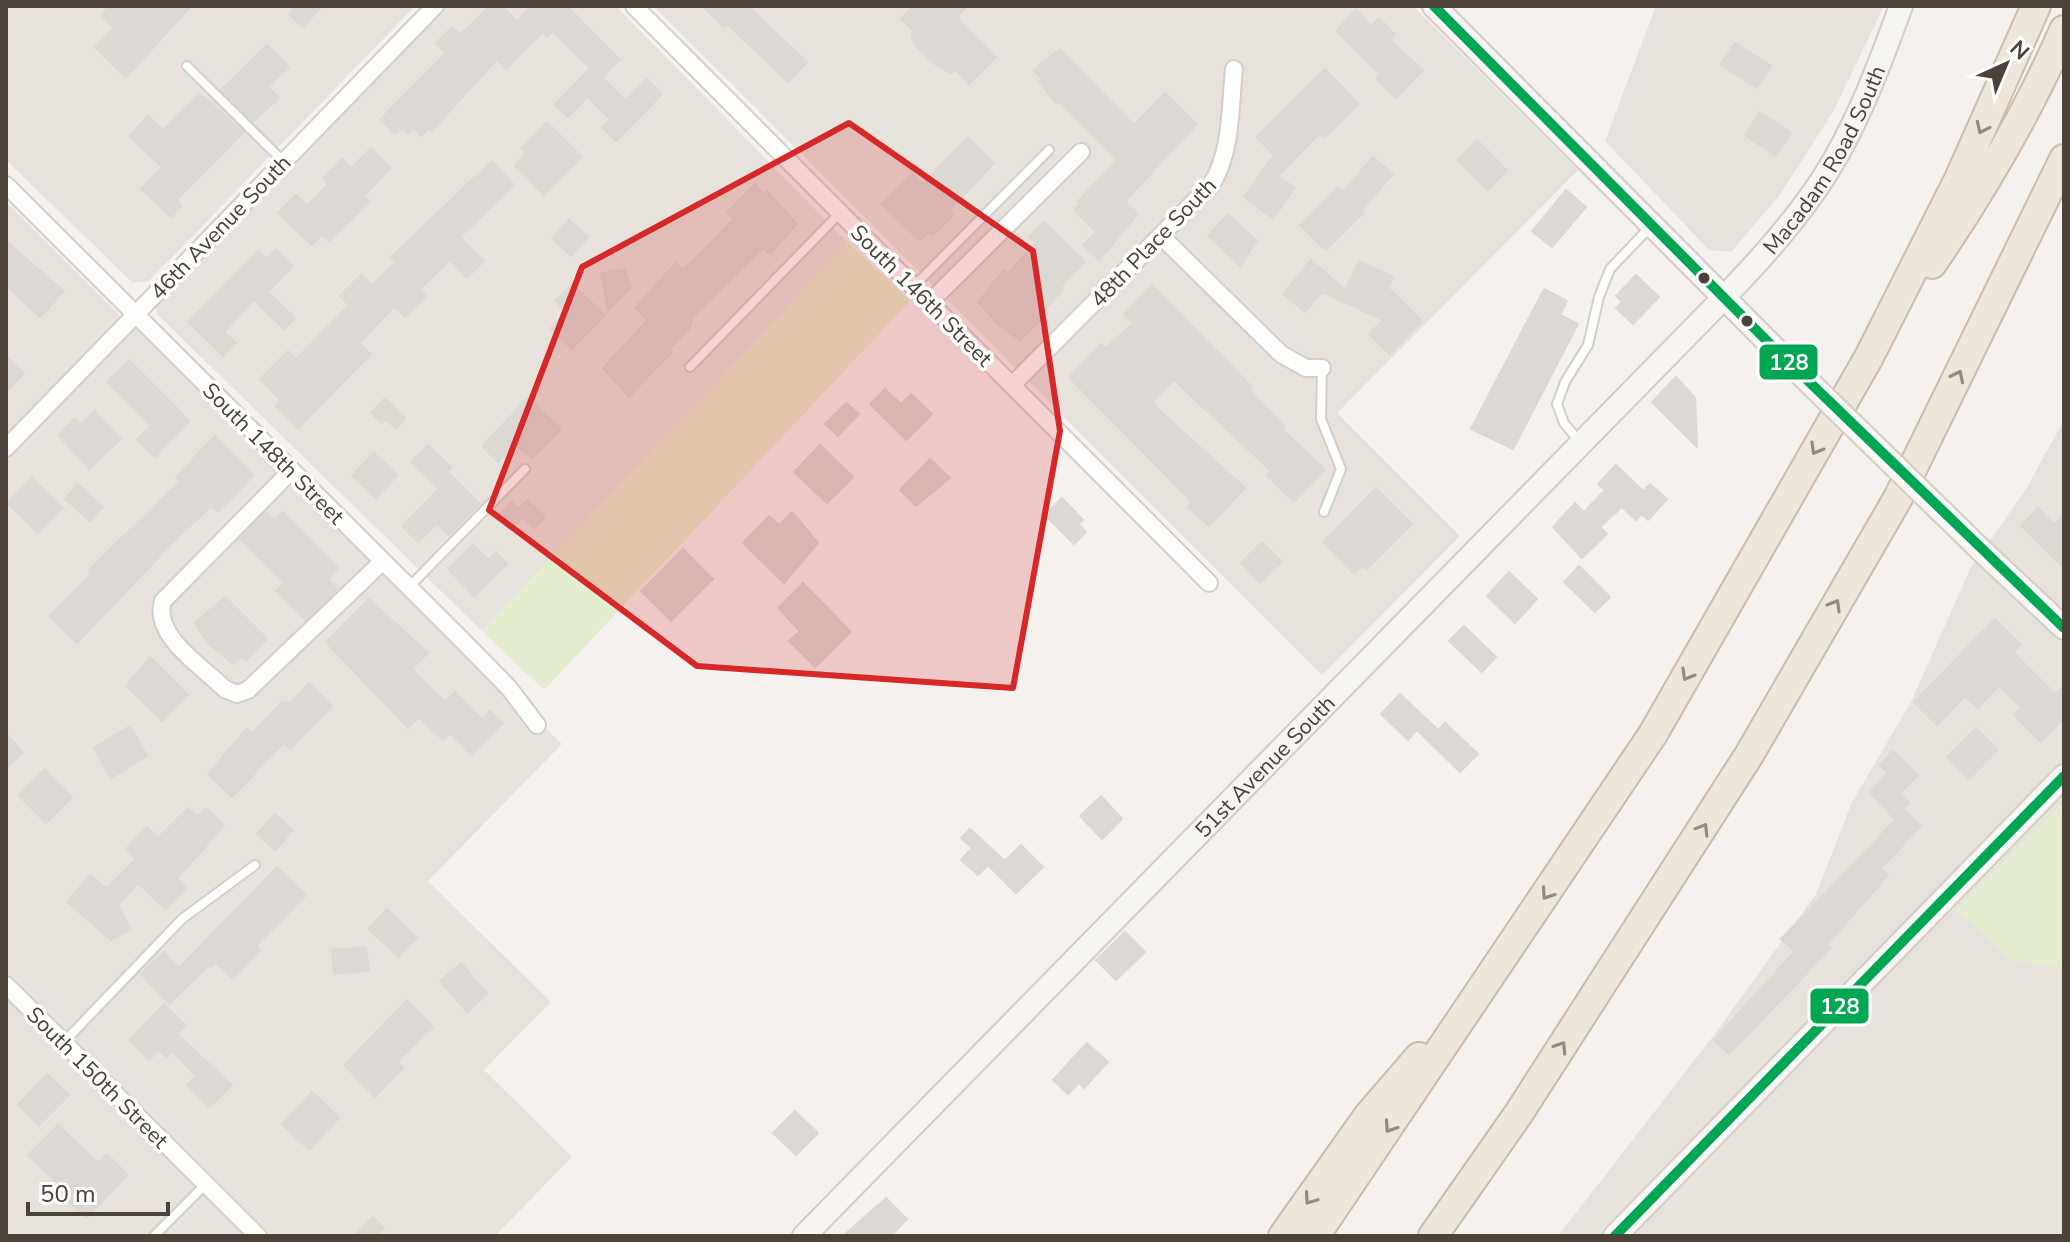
<svg xmlns="http://www.w3.org/2000/svg" width="2070" height="1242" font-family="'Nunito Sans',sans-serif">
<rect width="100%" height="100%" fill="#f4f1ee"/>
<path fill="#e7e3dc" d="M6 6H415L149 281 133 283 6 160Z
M446 6H616L848 243 482 631 158 315 155 306Z
M654 6H1413L1578 170 1337 413 1460 536 1322 675Z
M1656 6H1884L1833 112 1779 196 1731 252 1709 250 1605 141Z
M6 202 119 314V319L6 437Z
M136 326 562 744 428 881 551 1002 484 1070 572 1157 495 1236H6V459Z
M2064 420V1236H1558L1714 1035 1816 894 1852 802 1911 702 1970 569 2026 489Z"/>
<path fill="#e4edce" d="M848 243 910 301 544 690 482 631Z
M2064 801V969L2011 960 1956 909Z"/>
<path fill="#dcd9d5" stroke="#dcd8d4" stroke-width="2" d="M110 6H191L126 78 95 47 114 28 101 15Z
M297 6H322L303 27 289 14Z
M490 6H502L517 21 532 6H567L620 59 602 78 625 100 647 79 662 94 616 141 602 127 610 119 587 97 568 117 555 105 590 68 553 31 547 37 543 32 506 69 497 59 432 131 429 128 421 136 413 128 408 134 402 128 395 134 380 120 446 53 436 43 452 27 460 35Z
M702 6H748L807 62 788 82 727 24 724 27Z
M913 6H967L957 17 996 57 969 84 956 70 950 73 937 66 917 47 911 37 913 30 901 19Z
M1356 10 1371 26 1379 18 1395 34 1390 40 1423 70 1396 98 1376 79 1380 74 1336 31Z
M1735 43 1771 66 1757 88 1720 65Z
M267 45 289 67 268 87 279 98 253 122 221 90Z
M1060 49 1134 125 1165 93 1197 124 1125 201 1138 214 1099 260 1083 245 1096 232 1074 210 1081 203 1078 201 1117 160 1058 101 1056 103 1039 82 1043 79 1033 70Z
M1325 69 1359 104 1325 137 1320 133 1278 176 1295 188 1273 219 1244 197 1274 155 1256 137Z
M199 93 244 132 177 200 182 206 171 217 141 189 162 167 129 136 148 116 163 130Z
M1760 112 1791 133 1776 156 1745 135Z
M547 122 582 157 544 195 514 166 526 153 521 148Z
M968 137 994 163 949 211 953 215 933 235 929 232 920 241 882 204 912 174 922 184Z
M1477 140 1507 170 1488 190 1457 160Z
M371 148 391 168 364 196 370 202 329 241 322 234 312 245 278 213 296 195 307 206 328 184 323 178 342 159 351 168Z
M1373 157 1393 174 1362 210 1364 212 1326 250 1300 225 1338 187 1343 192Z
M492 161 514 185 460 237 484 261 467 278 450 260 420 289 427 296 405 317 394 307 359 343 371 354 298 428 276 406 281 401 260 379 288 351 296 359 349 305 340 296 361 275 372 285 396 262 391 257Z
M755 184 764 194 767 191 797 224 770 254 763 248 693 317 690 328 669 349 672 352 629 397 603 368 648 320 635 308 676 263 683 270 734 219 727 212Z
M1566 190 1586 207 1552 247 1532 231Z
M1228 214 1257 241 1240 266 1208 236Z
M569 220 588 237 571 256 552 238Z
M1044 222 1085 262 1060 288 1063 290 1045 309 1048 312 1020 341 998 324 978 302 1004 270 1008 273 1036 243 1029 237Z
M6 241 64 291 40 317 6 285Z
M276 250 293 266 268 292 295 318 284 329 254 300 224 332 236 343 224 356 188 322 258 251 267 259Z
M1311 260 1345 290 1359 261 1394 277 1388 288 1422 321 1390 354 1369 334 1383 320 1322 292 1305 312 1283 294Z
M625 269 631 288 608 311 601 273Z
M1636 275 1659 297 1633 324 1616 308 1622 302 1616 296Z
M572 284 605 315 572 349 550 329 566 312 556 301Z
M1152 285 1252 387 1249 390 1285 426 1282 429 1325 470 1294 502 1266 475 1271 471 1174 380 1153 401 1156 407 1245 488 1209 526 1188 507 1192 502 1069 377 1101 344 1106 348 1133 323 1124 314Z
M1544 289 1567 301 1560 315 1578 324 1513 449 1471 429Z
M6 356 24 373 6 392Z
M129 360 190 421 155 457 137 439 151 426 107 382Z
M1676 377 1695 398 1697 447 1652 402Z
M885 389 901 404 911 394 932 414 906 440 870 404Z
M385 398 406 418 396 429 386 419 382 423 371 413Z
M528 398 561 429 533 458 514 445 498 462 482 446Z
M846 403 859 414 838 436 825 424Z
M95 411 121 439 89 469 58 435 75 418 81 424Z
M215 436 254 475 218 512 211 506 174 541 77 643 50 616 92 574 89 570 180 481 176 477Z
M428 445 451 467 447 471 480 504 449 535 437 524 418 542 402 526 439 489 411 462Z
M820 445 853 477 827 503 794 472Z
M374 453 398 475 376 498 352 476Z
M930 459 950 478 916 506 900 490Z
M1616 465 1643 491 1650 484 1667 499 1648 520 1642 514 1636 520 1622 507 1600 527 1607 534 1582 558 1553 527 1575 503 1584 512 1605 490 1598 484Z
M32 478 63 508 38 533 7 503Z
M78 484 103 507 90 521 65 499Z
M1376 488 1412 524 1367 569 1363 565 1354 574 1323 542Z
M1062 498 1083 520 1078 524 1086 532 1074 544 1045 515Z
M527 500 545 517 534 528 523 517 510 530 497 517 512 502 518 509Z
M2038 508 2054 524 2064 514V568L2021 526Z
M266 512 274 521 283 512 338 568 327 579 337 589 306 620 276 591 284 583 240 539Z
M792 512 818 543 784 583 743 543 769 516 779 525Z
M1262 542 1282 562 1260 583 1241 563Z
M473 544 488 560 496 552 507 564 474 596 448 569Z
M683 549 713 579 671 621 641 591Z
M1579 566 1610 597 1595 612 1564 582Z
M1509 572 1537 599 1515 623 1487 596Z
M803 583 851 632 815 667 789 641 800 631 778 608Z
M225 597 267 639 246 660 243 656 233 664 209 644 195 623Z
M369 599 428 653 412 669 445 702 455 692 482 719 490 711 503 723 471 755 450 733 443 740 419 717 408 728 326 642Z
M1995 619 2021 645 2013 652 2055 694 2064 685V718L2041 742 2014 715 2021 707 1999 685 1978 708 1965 696 1937 725 1914 702Z
M1464 626 1496 657 1482 672 1449 641Z
M150 657 188 695 162 721 126 686Z
M309 683 332 706 290 749 284 743 232 797 208 774 247 728 252 733 281 703 291 702Z
M1400 694 1438 730 1445 723 1478 754 1460 772 1417 730 1408 740 1381 714Z
M130 726 147 756 111 778 94 748Z
M1976 728 1998 750 1969 779 1947 757Z
M6 733 23 753 6 768Z
M1893 751 1918 775 1900 793 1910 803 1894 818 1869 792 1888 773 1880 765Z
M45 769 72 797 46 823 18 795Z
M1101 796 1122 819 1102 839 1080 816Z
M188 808 197 817 206 808 224 826 177 878 187 888 166 910 138 883 118 905 131 929 111 940 67 902 90 875 107 889 136 859 126 849 147 827 158 838Z
M1905 810 1921 826 1881 868 1888 875 1827 945 1831 948 1729 1054 1714 1040 1795 951 1781 939Z
M275 814 293 830 275 850 257 834Z
M970 829 1005 861 1021 845 1043 867 1016 893 988 865 978 875 961 860 972 848 961 838Z
M277 867 306 895 256 946 260 950 233 979 216 963 211 967 209 965 169 1004 141 974 164 952 179 968Z
M387 909 417 938 399 957 368 929Z
M1125 932 1145 952 1116 980 1096 960Z
M366 947 369 971 334 974 332 950Z
M461 963 487 994 467 1012 440 981Z
M407 1000 433 1027 397 1062 403 1068 375 1097 344 1065Z
M164 1004 186 1026 177 1034 232 1085 209 1107 187 1085 196 1076 172 1051 167 1057 159 1050 149 1060 129 1040Z
M1087 1043 1108 1062 1084 1088 1079 1083 1068 1094 1053 1080Z
M47 1074 69 1095 39 1125 18 1105Z
M312 1092 339 1118 309 1150 282 1124Z
M795 1111 818 1133 796 1155 773 1133Z
M58 1125 98 1163 107 1154 128 1175 86 1218 65 1197 68 1194 28 1155Z
M886 1198 907 1219 891 1236H843Z
M373 1217 384 1228 376 1236H354Z"/>
<g fill="none" stroke-linecap="round" stroke-linejoin="round">
<defs>
<path id="lane" d="M187 66 284 162
M914 286 1049 150
M690 367 840 213
M1322 369 1321 419 1341 469 1324 512
M1579 441 1564 423 1557 404 1565 382 1588 345 1599 297 1610 269 1651 226
M409 587 525 469
M64 1042 182 919 255 865
M154 1236 206 1184"/>
<path id="street" d="M634 6 1209 583
M6 185 461 639 509 688 537 725
M1162 237 1281 354 1306 368H1322
M929 303 1081 152
M1012 385 1211 185C1232 153 1230 106 1234 69
M6 448 435 6
M291 471 163 601C152 636 203 667 225 689L237 694 248 690 382 562
M6 985 258 1236"/>
<g id="secondary">
<path d="M1434 6 1772 346"/>
<path d="M1981 550 2064 628"/>
<path id="s1" d="M804 1236 1706 316C1747 274 1789 230 1822 180 1856 128 1880 64 1901 6"/>
<path d="M1615 1236 2064 776"/>
</g>
<path id="highway" d="M1932 264C1983 189 2028 113 2064 30
M1283 1236 1368 1116 1419 1057
M1315 1236 1653 734 1869 357 1959 179 2036 6
M1433 1236 1519 1113 1749 755 1898 498 2064 159"/>
</defs>
<use href="#lane" stroke="#d2cfcb" stroke-width="12"/>
<use href="#street" stroke="#d2cfcb" stroke-width="20"/>
<use href="#secondary" stroke="#d3cec5" stroke-width="26"/>
<use href="#highway" stroke="#ccbca9" stroke-width="32"/>
<use href="#lane" stroke="#fdfdfc" stroke-width="8"/>
<use href="#street" stroke="#fdfdfc" stroke-width="16"/>
<use href="#secondary" stroke="#f7f5f1" stroke-width="22"/>
<use href="#highway" stroke="#ede6db" stroke-width="28"/>
<defs>
<path id="secondary-bridge" d="M1772 346 1981 550"/>
</defs>
<use href="#secondary-bridge" stroke="#d3cec5" stroke-width="26" stroke-linecap="butt"/>
<use href="#secondary-bridge" stroke="#f7f5f1" stroke-width="22"/>
<defs>
<path id="bus-1" d="M1434 6 1772 346 2064 628
M1615 1236 2064 776"/>
</defs>
<use href="#bus-1" stroke="#fff" stroke-width="16"/>
<use href="#bus-1" stroke="#00a651" stroke-width="10"/>
</g>
<defs><path id="oneway-chevron" d="M-2-3.5L2.5 0L-2 3.5" fill="none" stroke-width="1.6" stroke-linecap="round" stroke-linejoin="round" transform="scale(2)"/></defs>
<g stroke="#948c82">
<use href="#oneway-chevron" transform="translate(1982 128) rotate(115)"/>
<use href="#oneway-chevron" transform="translate(1958 376) rotate(-64)"/>
<use href="#oneway-chevron" transform="translate(1816 449) rotate(120)"/>
<use href="#oneway-chevron" transform="translate(1835 605) rotate(-60)"/>
<use href="#oneway-chevron" transform="translate(1687 675) rotate(120)"/>
<use href="#oneway-chevron" transform="translate(1703 829) rotate(-58)"/>
<use href="#oneway-chevron" transform="translate(1547 894) rotate(124)"/>
<use href="#oneway-chevron" transform="translate(1561 1047) rotate(-57)"/>
<use href="#oneway-chevron" transform="translate(1390 1127) rotate(124)"/>
<use href="#oneway-chevron" transform="translate(1310 1199) rotate(125)"/>
</g>
<path fill="#d62828" fill-opacity="0.2" stroke="#d62828" stroke-width="6" stroke-linejoin="round" d="M849 123 1033 251 1060 431 1013 688 697 666 489 510 582 267Z"/>
<g fill="#4b4239" stroke="#fff" stroke-width="3">
<circle cx="1704" cy="278" r="7"/>
<circle cx="1747" cy="321" r="7"/>
</g>
<g text-anchor="middle" stroke-width="7" stroke-linejoin="round" paint-order="stroke">
<g font-size="22" fill="#4b4239" stroke="#fff">
<text dy="8" stroke="none"><textPath href="#s1" startOffset="1486">Macadam Road South</textPath></text>
<text transform="translate(220 227) rotate(-46)" y="8">46th Avenue South</text>
<text transform="translate(1153 242) rotate(-46)" y="8">48th Place South</text>
<text transform="translate(922 295) rotate(45)" y="8">South 146th Street</text>
<text transform="translate(274 453) rotate(45)" y="8">South 148th Street</text>
<text dy="8" stroke="none"><textPath href="#s1" startOffset="658">51st Avenue South</textPath></text>
<text transform="translate(98 1077) rotate(45)" y="8">South 150th Street</text>
</g>
</g>
<g stroke="#fff" stroke-width="3">
<rect x="1758" y="343" width="61" height="38" rx="8" fill="#00a651"/>
<rect x="1809" y="987" width="61" height="38" rx="8" fill="#00a651"/>
</g>
<g font-size="22" text-anchor="middle" font-weight="bold" fill="#fff">
<text x="1789" y="370">128</text>
<text x="1840" y="1014">128</text>
</g>
<rect width="2070" height="1242" fill="none" stroke="#4b4239" stroke-width="16"/>
<g transform="translate(2006 64) rotate(44)" stroke="#ffffff" stroke-width="6" paint-order="stroke">
<path d="M0-6L14 30L0 20L-14 30Z" fill="#4b4239"/>
<text y="-12" font-size="22" font-weight="bold" text-anchor="middle" fill="#4b4239">N</text>
</g>
<path d="M28 1202v12h140v-12" fill="none" stroke="#4b4239" stroke-width="4"/>
<text x="40" y="1202" font-size="24" fill="#4b4239" stroke="#ffffff" stroke-width="6" paint-order="stroke">50 m</text>
</svg>
